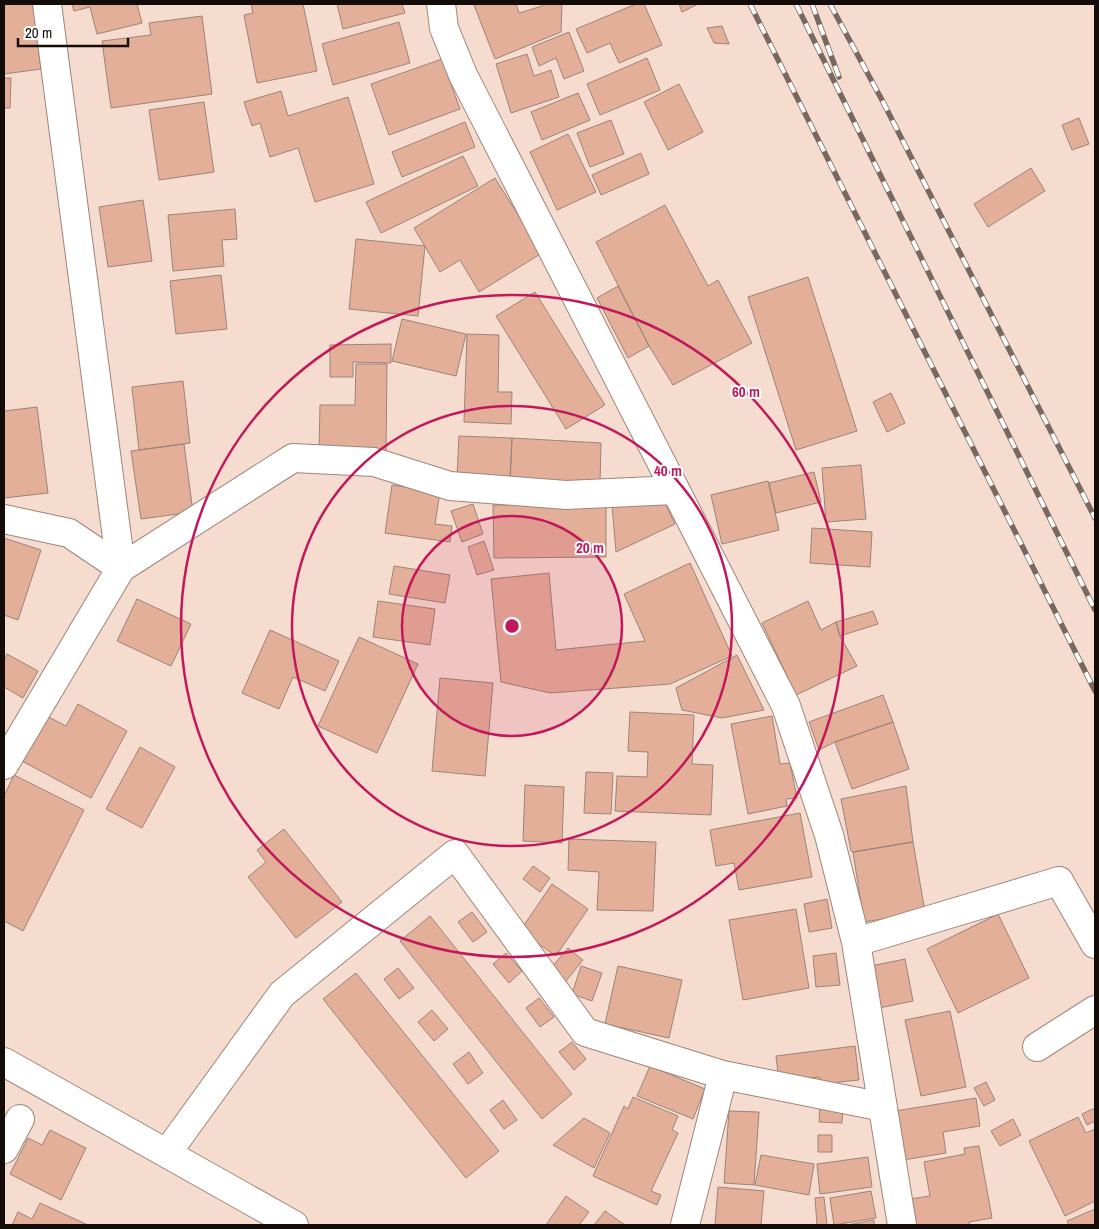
<svg xmlns="http://www.w3.org/2000/svg" width="1099" height="1229" font-family="'Archivo Narrow',sans-serif">
<rect width="100%" height="100%" fill="#f6dccf"/>
<path fill="#e4af99" stroke="#9c8379" d="M4 4H33L41 69 4 74Z
M72 4H137L142 23 97 34 90 7 74 11Z
M251 4H303L317 71 257 83 244 15 253 13Z
M337 4H402L405 13 343 29Z
M477 4H516L519 13 542 6 543 4H562L561 32 495 59 474 5Z
M636 4H644L662 45 619 63 610 43 587 53 576 29Z
M679 4H698L682 12Z
M202 16 212 94 111 108 102 41 151 35 149 23Z
M399 22 410 63 333 85 322 44Z
M722 26 729 44 714 43 707 28Z
M569 32 584 71 564 79 556 58 539 66 532 47Z
M527 54 534 76 551 70 559 97 511 113 496 64Z
M647 58 660 90 600 115 587 84Z
M442 59 460 109 389 135 371 84Z
M4 78H11L10 108H4Z
M679 84 703 132 668 150 644 102Z
M281 91 288 116 348 97 374 184 315 202 298 148 270 157 260 123 252 126 244 102Z
M578 93 590 120 542 140 531 112Z
M204 102 214 172 159 180 149 110Z
M1079 118 1089 144 1072 150 1062 125Z
M611 120 624 154 590 167 577 133Z
M465 122 475 147 402 177 392 152Z
M568 134 596 192 557 210 530 152Z
M641 153 649 174 601 195 592 175Z
M463 156 478 186 381 233 366 202Z
M1031 168 1045 191 988 227 974 204Z
M495 178 542 253 479 292 460 260 440 272 414 228Z
M143 200 152 261 108 267 99 207Z
M665 205 708 286 718 280 752 343 673 385 649 346 596 242Z
M235 209 237 239 222 240 224 266 173 271 168 215Z
M356 239 425 246 418 316 349 309Z
M221 275 227 329 176 334 170 281Z
M808 277 857 431 796 450 748 297Z
M618 286 649 346 628 358 597 298Z
M535 292 605 405 566 429 496 316Z
M402 319 466 334 456 376 392 361Z
M467 334 499 335 498 392H512L511 424 464 422Z
M391 344V363L353 362V377H330V345Z
M356 364H387L386 452 319 451 320 405H355Z
M183 381 190 443 139 450 132 387Z
M891 393 905 423 887 432 873 402Z
M37 407 48 493 4 498V411Z
M459 436 512 438 510 480 457 477Z
M512 438 601 443 600 483 510 480Z
M184 444 193 512 141 519 131 451Z
M861 465 866 519 826 522 822 468Z
M814 472 821 502 776 513 769 483Z
M768 481 779 530 722 544 711 495Z
M392 485 440 492 435 524 452 526 450 542 385 533Z
M664 501 675 524 616 552 612 505Z
M473 504 483 534 462 542 451 511Z
M606 504V557L494 558 493 505Z
M812 528 872 532 870 567 810 563Z
M4 538 41 550 18 620 4 615Z
M484 541 494 570 477 575 468 547Z
M690 563 732 656 670 684 550 693 501 682 491 579 549 573 556 650 645 641 624 594Z
M394 566 450 575 445 603 389 594Z
M137 599 191 624 171 666 117 641Z
M378 601 435 609 430 645 373 637Z
M808 601 821 630 836 622 840 636 857 666 796 695 762 623Z
M873 611 878 624 840 636 836 622Z
M270 630 339 661 325 691 293 677 279 709 242 693Z
M359 637 418 664 377 753 318 726Z
M7 654 38 671 23 698 4 687V660Z
M737 655 764 710 722 718 682 710 676 688Z
M440 678 493 683 485 776 432 771Z
M883 695 893 722 835 742 819 750 809 722Z
M78 704 127 731 91 798 20 760 45 715 66 726Z
M630 712 694 715 692 764 713 765 711 815 615 811 617 776 647 777 648 752 628 751Z
M772 716 780 764 790 763 797 798 786 799 787 806 748 814 731 724Z
M893 722 909 769 852 789 835 742Z
M140 747 175 767 142 828 106 809Z
M586 772 613 773 611 814 584 813Z
M14 775 84 810 23 931 4 921V796Z
M525 785 564 787 562 843 523 841Z
M906 786 913 842 853 852 851 851 841 799Z
M800 813 812 877 739 890 734 863 716 866 710 830Z
M284 829 342 902 296 938 248 877 266 862 257 850Z
M569 839 656 842 653 911 597 910 599 872 568 870Z
M913 842 925 912 864 922 853 852Z
M533 866 550 878 540 892 523 879Z
M552 884 588 909 556 956 520 931Z
M827 899 832 928 809 932 804 904Z
M796 909 809 988 743 1000 729 920Z
M472 912 487 932 473 942 458 922Z
M998 914 1029 978 958 1013 927 949Z
M430 916 572 1094 542 1119 400 941Z
M568 948 583 960 566 981 551 968Z
M506 953 522 971 509 983 493 964Z
M836 953 840 985 816 987 813 956Z
M905 959 913 1001 879 1008 871 966Z
M581 966 602 973 592 1001 572 994Z
M618 966 682 980 669 1038 605 1024Z
M398 968 414 988 399 999 384 979Z
M356 973 499 1151 466 1178 323 999Z
M539 998 554 1017 540 1027 526 1008Z
M432 1010 448 1029 434 1041 418 1022Z
M950 1011 966 1087 921 1096 905 1020Z
M572 1042 586 1059 574 1070 559 1052Z
M855 1046 859 1080 820 1084 819 1077 779 1082 776 1056Z
M469 1052 483 1073 468 1084 453 1064Z
M650 1066 705 1089 693 1119 637 1096Z
M986 1082 995 1100 984 1106 974 1088Z
M633 1097 678 1116 672 1130 678 1133 651 1191 661 1195 657 1205 593 1176 624 1106 628 1109Z
M976 1098 980 1126 943 1132 946 1153 903 1160 895 1111Z
M503 1100 517 1120 504 1129 490 1110Z
M820 1106 843 1108 842 1123 819 1122Z
M1095 1108V1121L1087 1125 1082 1114Z
M729 1111 759 1112 754 1185 724 1183Z
M1078 1117 1086 1133 1095 1129V1201L1065 1216 1029 1141Z
M584 1118 610 1133 594 1168 553 1145Z
M1013 1119 1021 1135 1000 1146 991 1131Z
M50 1130 86 1148 61 1200 10 1174 28 1138 42 1145Z
M818 1135H832V1152H818Z
M979 1146 992 1218 969 1222 970 1225H914L910 1199 930 1196 924 1162 965 1154 964 1148Z
M761 1155 814 1164 809 1195 755 1185Z
M868 1157 872 1187 820 1194 817 1164Z
M718 1187 764 1191 761 1225H715Z
M871 1191 876 1218 834 1225 830 1198Z
M566 1196 589 1212 579 1225H546Z
M824 1197 827 1225H817L815 1198Z
M40 1203 88 1225H12L18 1212 32 1219Z
M1095 1209V1225H1069L1067 1221Z
M605 1211 625 1225H594Z
M874 1220V1225H847Z"/>
<g fill="none" stroke-linecap="round" stroke-linejoin="round">
<defs>
<path id="pedestrian" d="M1059 881 1095 944
M1037 1047 1095 1010"/>
<path id="minor" d="M441 4 444 28 463 75 786 706 829 835 856 942 902 1225
M4 519 69 533 121 568 293 458 374 462 450 486 566 495 675 490
M4 765 121 568 47 4
M856 942 1059 881
M4 1149 20 1119
M167 1153 282 994 455 854 585 1032 723 1075
M685 1225 723 1075 883 1107"/>
<path id="tertiary" d="M4 1062 294 1225"/>
</defs>
<use href="#pedestrian" stroke="#9d857a" stroke-width="30"/>
<use href="#minor" stroke="#9d857a" stroke-width="30"/>
<use href="#tertiary" stroke="#9d857a" stroke-width="30"/>
<use href="#pedestrian" stroke="#fff" stroke-width="28"/>
<use href="#minor" stroke="#fff" stroke-width="28"/>
<use href="#tertiary" stroke="#fff" stroke-width="28"/>
<defs>
<path id="rail" d="M750 4 1095 691
M796 4 1095 610
M812 4 839 77
M830 4 882 100 1095 518"/>
</defs>
<use href="#rail" stroke="#786860" stroke-width="5.5"/>
<use href="#rail" stroke="#fff" stroke-width="4" stroke-dasharray="11" stroke-linecap="butt"/>
</g>
<circle cx="512" cy="626" r="110" fill="#c2185b" fill-opacity=".12"/>
<g fill="none" stroke="#c2185b" stroke-width="2.5">
<circle cx="512" cy="626" r="110"/>
<circle cx="512" cy="626" r="220"/>
<circle cx="512" cy="626" r="331"/>
</g>
<circle cx="512" cy="626" r="8" fill="#c2185b" stroke="#fff" stroke-width="2.5"/>
<g font-size="15" text-anchor="middle" font-weight="bold" fill="#c2185b" stroke="#fff" stroke-width="4" stroke-linejoin="round" paint-order="stroke">
<text x="746" y="397">60 m</text>
<text x="668" y="476">40 m</text>
<text x="590" y="553">20 m</text>
</g>
<rect width="1099" height="1229" fill="none" stroke="#140c08" stroke-width="10"/>
<path d="M18 38v8h110v-8" fill="none" stroke="#140c08" stroke-width="2.5"/>
<text x="25" y="38" font-size="15" fill="#140c08" stroke="#ffffff" stroke-width="4" paint-order="stroke">20 m</text>
</svg>
